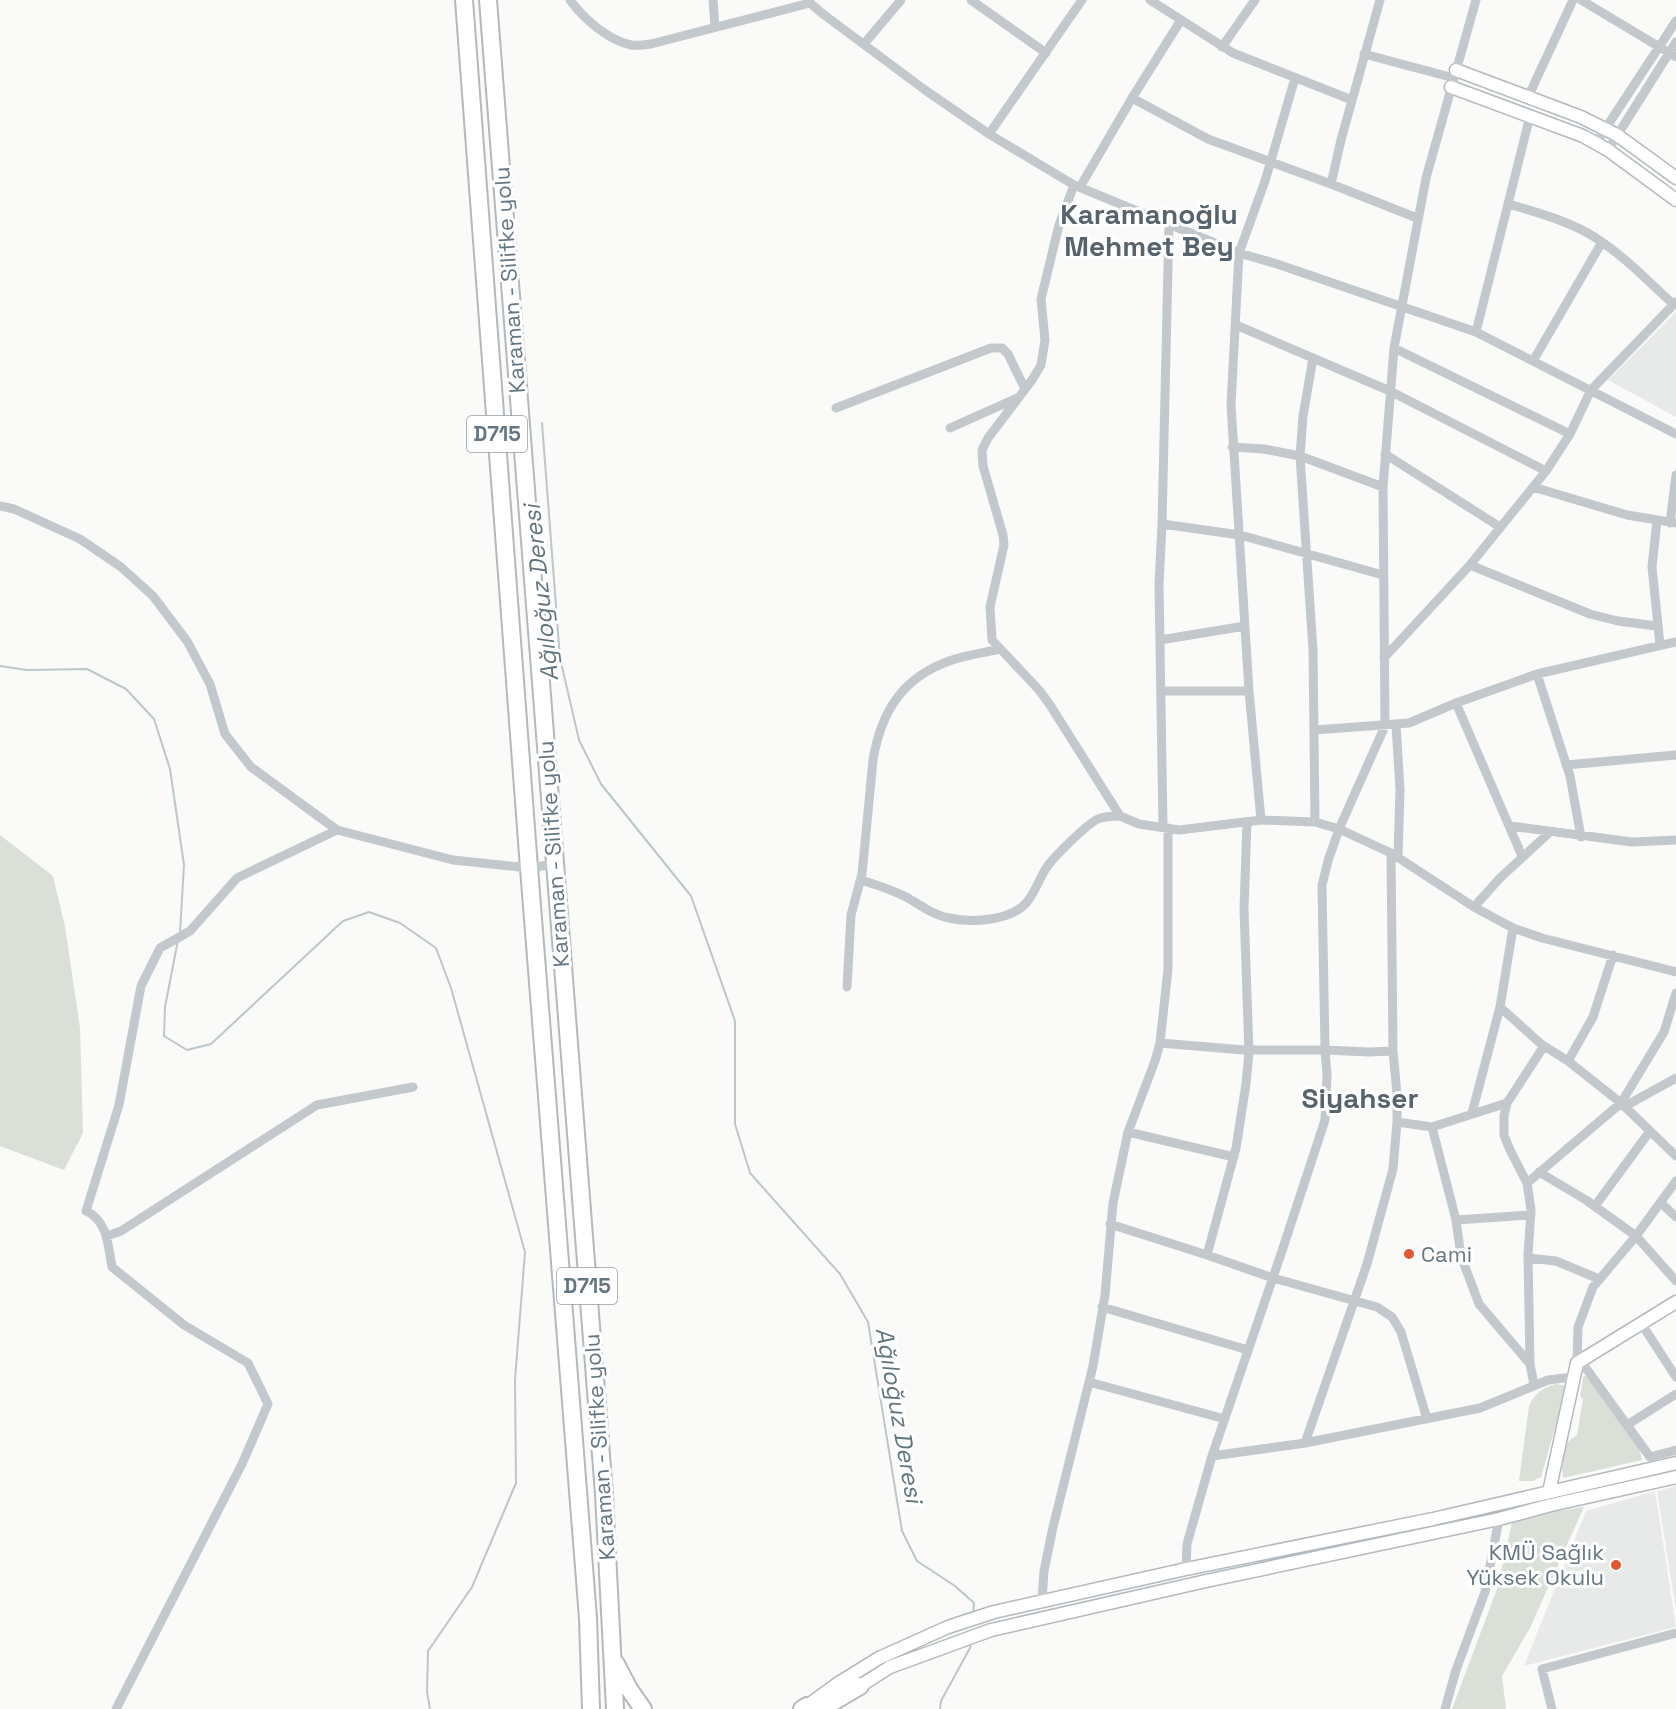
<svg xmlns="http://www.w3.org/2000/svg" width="1676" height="1709" font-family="'Space Grotesk',sans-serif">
<rect width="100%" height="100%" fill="#fafaf8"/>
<path fill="#e8e9e9" d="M1676 312V417L1608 380Z
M1676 1486V1611L1657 1491Z
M1655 1491 1676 1627 1524 1666 1586 1511Z"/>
<path fill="#dadfd7" d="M0 835 53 876 65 927 80 1028 83 1133 64 1170 0 1146Z
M1585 1376 1589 1377 1639 1447 1642 1460 1563 1478 1562 1467 1566 1443 1577 1435 1583 1399 1580 1396 1583 1377Z
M1556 1384 1567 1386 1541 1477 1533 1481H1519L1529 1406C1535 1393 1542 1388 1556 1384Z
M1584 1507 1530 1628 1502 1676 1506 1709H1452L1497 1589 1513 1518Z"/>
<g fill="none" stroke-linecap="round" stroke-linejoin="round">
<path stroke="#bbc7cb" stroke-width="2" d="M542 423 560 658 579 740 601 784 691 896 735 1021V1124L750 1173 840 1274 868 1322 902 1531 917 1561 955 1586 974 1603 973 1615
M0 666 27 670 87 669 126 689 154 719 170 769 184 865 180 932
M178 940 165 1007 164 1036 187 1050 211 1044 343 921 369 912 400 923 436 948 451 988 525 1252 515 1380 516 1483 472 1587 428 1651 427 1692 430 1709
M940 1709 941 1701 970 1648 971 1641"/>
<defs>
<path id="secondary" d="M1456 70 1581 117 1617 135 1676 178
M1451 87 1583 136 1608 150 1676 200
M1549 1492 1577 1363 1676 1302
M860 1686 890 1667 991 1630 1206 1581 1499 1519 1551 1505 1676 1477
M807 1706 837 1684 879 1658 948 1627 994 1612 1186 1569 1433 1519 1676 1463"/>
<path id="highway" d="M464 0 529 868 588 1618 591 1709
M488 0 604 1494 615 1709
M616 1664 629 1689 643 1709
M802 1709 807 1706
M821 1709 860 1686"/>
</defs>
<use href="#secondary" stroke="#b3babf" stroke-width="15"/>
<use href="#highway" stroke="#b4b9bd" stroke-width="20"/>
<path stroke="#c3c8cc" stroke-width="9" d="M570 0C584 19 608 40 631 45 637 46 644 45 651 44L810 3
M713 0 715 27
M810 0V3L823 14 925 90 989 134 1074 185 1239 253 1277 264 1476 332 1676 434
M971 0 1046 53
M1150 0 1233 53 1352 100
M1380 0 1341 140 1331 184 1417 218
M1581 0 1676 57
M864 44 901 0
M1222 47 1255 0
M1364 54 1454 78
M1528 97 1573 0
M1132 98 1208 139 1331 184
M989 134 1082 0
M1596 143 1676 21
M1608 150 1676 42
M1074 185 1059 225 1041 299 1045 340 1041 365 1032 380 988 438 982 450 983 466 1003 535 1004 545 990 607 992 640 1039 690 1050 705 1120 816 1139 824 1179 830 1261 820 1315 822 1339 829 1391 853 1474 907 1513 928 1500 1007 1541 1044 1568 1061 1621 1103 1676 1156
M1080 187 1132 98 1181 20
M1509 204C1538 213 1570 221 1596 238 1624 256 1648 281 1673 304
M1236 325 1390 391 1546 471
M1476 332 1530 116
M1394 348 1570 434
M1313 358 1303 416 1300 456 1313 650 1315 822
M1533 361 1602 242
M836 408 991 348H1002L1008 354 1025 389
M950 428 1017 398
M1232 447 1264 449 1300 456 1383 487
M1385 454 1500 527
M1533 487 1627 515 1676 523
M0 506 14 509 80 539 121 567 153 596 187 641 210 684 225 734 251 767 337 830 453 860 529 868 554 864
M1657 520 1652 567 1660 645
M1670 523 1676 475
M1162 524 1169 224
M1470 565 1590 614 1618 621 1657 626
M1160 640 1245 626
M1384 658 1470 565 1546 471 1570 434 1591 390 1676 302
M1537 674 1570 776 1581 837
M1161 691H1249
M1456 703 1522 856
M1396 725 1400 790 1398 856
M1314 730 1409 723 1456 703 1537 674 1676 642
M1566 765 1676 755
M1261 820 1249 691 1231 405 1239 253 1265 181 1295 78
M1247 822 1244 909 1249 1052 1246 1084 1236 1148 1207 1255 1273 1278 1377 1307 1392 1317 1401 1332 1427 1419
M1510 826 1632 842 1676 840
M1163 827 1159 585 1162 524 1240 535 1383 575
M1391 853 1393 1051 1369 1052 1325 1050 1322 885 1328 861 1339 829 1385 726 1383 487 1394 348 1426 178 1476 0
M861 880C877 885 893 890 908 898 921 906 934 915 949 918 972 923 1011 921 1027 902 1035 892 1039 880 1045 870 1051 859 1087 824 1098 819 1105 816 1112 816 1120 816
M1474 907 1500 878 1550 832
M1513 928 1542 938 1676 972
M847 987 851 915 862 874 873 760C881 712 902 678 949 661 965 655 983 653 1000 649
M1160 1043 1244 1050H1325L1327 1075 1325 1120 1282 1251 1212 1456
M1568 1061 1593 1017 1613 955
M1621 1103 1629 1104 1676 1078
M1472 1113 1500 1007
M1397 1122 1432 1127
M1128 1132 1234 1157
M1539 1172 1586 1200 1636 1236 1676 1281
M1527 1183 1621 1103 1664 1032 1676 993
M1661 1203 1676 1217
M1595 1206 1650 1131
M1456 1220 1432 1127 1507 1103
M1110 1224 1207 1255
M107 1236 121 1231 317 1105 413 1087
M1528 1258 1556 1261 1599 1279
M1102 1307 1248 1350
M1641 1323 1676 1377
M1580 1360 1650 1457 1676 1450
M1577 1363 1578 1327 1593 1287 1636 1236 1676 1181
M1530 1364 1479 1304 1461 1256 1456 1220 1531 1215
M1089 1382 1225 1419
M1534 1385 1530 1364 1528 1255 1531 1210 1527 1183 1510 1150 1504 1135V1116L1507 1103 1544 1046
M1627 1425 1676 1394
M1305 1443 1367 1264 1393 1169 1397 1122V1094L1393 1051
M1186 1569 1187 1544 1212 1456 1305 1443 1480 1408 1548 1380 1573 1377
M1042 1601 1044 1571 1053 1527 1093 1366 1105 1295 1113 1203 1128 1132 1155 1061 1160 1043 1168 969V828
M116 1709 242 1464 268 1404 248 1363 184 1325 112 1267C108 1246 108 1221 86 1211L119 1105 141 986 160 948 190 931 237 878 337 830
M1445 1709 1456 1670 1485 1592 1499 1519
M1552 1709 1542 1669 1676 1633"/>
<use href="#secondary" stroke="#fff" stroke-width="12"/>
<use href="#highway" stroke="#fff" stroke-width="16"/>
</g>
<g fill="#e4572e" stroke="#fff" stroke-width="2">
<circle cx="1409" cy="1254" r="6"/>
<circle cx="1616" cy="1565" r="6"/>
</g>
<g text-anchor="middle" stroke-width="6" stroke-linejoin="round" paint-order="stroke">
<g fill="#fff" stroke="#939fa8" stroke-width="1.5">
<rect x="467" y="416" width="60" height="36" rx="4.5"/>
<rect x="557" y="1268" width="60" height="36" rx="4.5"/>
</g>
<g font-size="21" font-weight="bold" fill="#657683">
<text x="497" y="441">D715</text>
<text x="587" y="1293">D715</text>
</g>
<g font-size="22" fill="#657683" stroke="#fff">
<text transform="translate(509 280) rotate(-94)" y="8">Karaman - Silifke yolu</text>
<text transform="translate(553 854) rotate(-94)" y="8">Karaman - Silifke yolu</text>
<text transform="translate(599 1447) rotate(-94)" y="8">Karaman - Silifke yolu</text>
</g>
<g font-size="22" fill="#657683" stroke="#fff" text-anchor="start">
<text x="1421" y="1262">Cami</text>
<text x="1604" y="1560" text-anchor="end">KMÜ Sağlık<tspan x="1604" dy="25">Yüksek Okulu</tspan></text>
</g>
<g font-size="24" font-style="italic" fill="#60757c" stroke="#fff">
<text transform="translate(541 593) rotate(-96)" y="8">Ağıloğuz Deresi</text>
<text transform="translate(899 1415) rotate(80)" y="8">Ağıloğuz Deresi</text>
</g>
<g font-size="28" font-weight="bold" fill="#57646e" stroke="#fff">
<text x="1149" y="224">Karamanoğlu<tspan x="1149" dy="32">Mehmet Bey</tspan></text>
<text x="1360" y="1108">Siyahser</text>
</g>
</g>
</svg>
